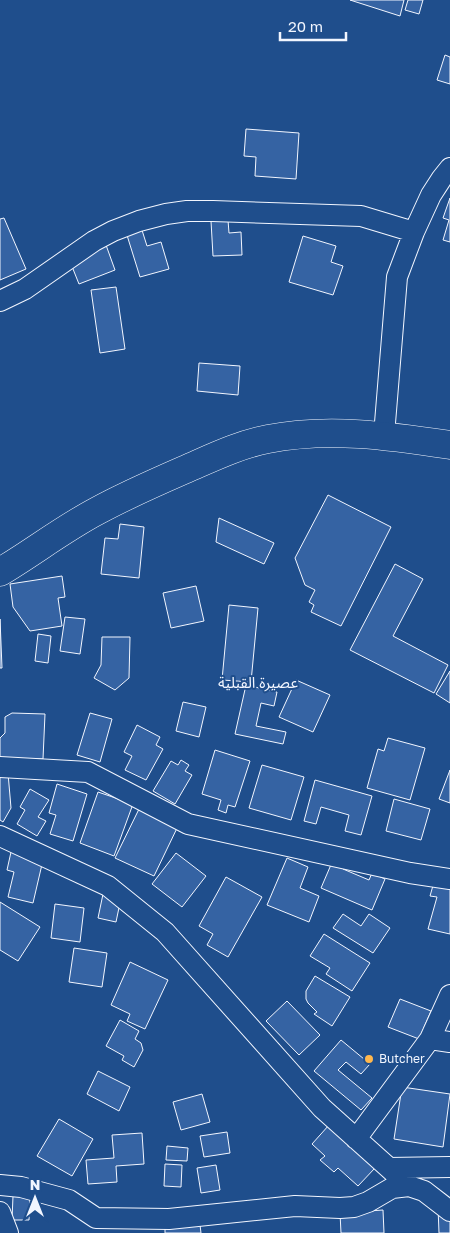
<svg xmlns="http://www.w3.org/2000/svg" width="450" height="1233" font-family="'Golos Text','Noto Sans Arabic',sans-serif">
<rect width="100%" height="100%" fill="#1f4e8c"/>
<path fill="#3563a3" stroke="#f2f6ff" d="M350 0H404L400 16Z
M408 0H423L419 14 405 10Z
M445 55 450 57V84L437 80Z
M246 129 299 133 296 179 255 176 256 157 244 156Z
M450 198V242L443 240 449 220 443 218Z
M4 218 26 269 0 280V219Z
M228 220 229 233 241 232 242 255 213 256 211 221Z
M141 227 147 246 161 242 169 269 140 277 126 232Z
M303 236 336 246 331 262 343 266 333 295 289 282Z
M106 245 115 270 79 284 69 259Z
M116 287 125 349 100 353 91 290Z
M199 363 240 366 238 395 197 391Z
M328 495 391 527 341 626 311 612 314 605 309 602 315 590 305 585 295 558Z
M219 518 274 543 264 564 216 542Z
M120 524 144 527 139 578 101 574 105 538 118 539Z
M395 564 423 579 393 636 448 665 434 693 350 650Z
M62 576 65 597 58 598 62 626 30 631 13 607 10 584Z
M196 586 204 621 171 628 163 593Z
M229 605 258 608 251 682 222 680Z
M65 617 85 619 80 654 60 651Z
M0 619 2 668H0Z
M38 634 51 636 48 663 35 661Z
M102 637H130L129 678 115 690 94 678 101 665Z
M450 671V703L436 694Z
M296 680 330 695 313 732 279 717Z
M246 685 277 692 274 706 261 703 256 726 286 732 283 744 235 734Z
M183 702 206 707 199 737 176 731Z
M12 713 45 714 43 759 0 758V738L5 733V717Z
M90 713 112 719 100 762 77 755Z
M137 725 160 737 156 745 163 749 146 780 125 770 132 756 124 752Z
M388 738 425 748 410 800 367 788 378 749 384 751Z
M215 750 250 761 235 807 228 805 226 813 218 810 221 800 202 794Z
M181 760 189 765 185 771 192 775 175 804 153 791 171 761 178 765Z
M262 765 304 777 291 820 249 808Z
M450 770V803L439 799Z
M0 773H8L11 808 3 822 0 820Z
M315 780 372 796 361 835 345 831 349 815 321 807 316 824 304 821Z
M57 784 87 794 73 841 50 834 56 815 49 813Z
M30 789 49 800 38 817 46 821 37 836 17 824 25 810 20 807Z
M98 792 133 804 114 856 80 843Z
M394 799 430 809 421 840 386 831Z
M141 805 179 824 154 876 115 858Z
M11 852 43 860 33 903 8 897 14 872 7 870Z
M176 853 206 876 182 907 152 884Z
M287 858 308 867 300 888 319 896 309 922 267 905Z
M333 860 344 865 343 869 369 880 372 873 385 879 372 910 321 888Z
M226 877 262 897 228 957 207 945 213 934 199 926Z
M434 882 450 886V934L428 929 437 897 430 896Z
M103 894 121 898 116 922 98 918Z
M0 902 40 927 18 961 0 950Z
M55 904 84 908 80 942 51 938Z
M343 914 361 926 369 914 390 928 373 953 333 928Z
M324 934 370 963 352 991 326 974 330 968 310 956Z
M74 948 107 953 102 987 69 982Z
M130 962 168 980 145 1029 127 1021 130 1014 111 1005Z
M315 976 350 997 332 1026 314 1014 317 1012 308 1003 306 999V991Z
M400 999 431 1011 419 1039 388 1027Z
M287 1001 320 1035 299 1055 266 1021Z
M120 1020 139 1031 135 1039 141 1043 143 1050 134 1067 122 1060 124 1056 106 1046Z
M341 1040 370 1064 361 1074 346 1062 338 1070 372 1098 361 1110 314 1071Z
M98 1071 130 1087 119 1111 87 1094Z
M402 1087 450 1094 443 1147 394 1139Z
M202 1094 210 1122 181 1130 173 1102Z
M59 1119 93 1139 72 1176 37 1156Z
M329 1125 375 1168 358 1186 338 1168 334 1172 320 1160 325 1156 312 1144Z
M227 1132 230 1153 204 1157 200 1136Z
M142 1133 144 1164 116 1166 117 1182 88 1184 86 1160 114 1158 112 1135Z
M167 1146 188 1148 187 1161 166 1160Z
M165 1164 182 1165 181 1187 164 1186Z
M216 1165 220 1190 201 1193 197 1168Z
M13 1196 30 1197 29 1220H12Z
M438 1207 450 1217V1233H439Z
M383 1210 384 1233H341L340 1213Z
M200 1225 201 1233H165V1228Z"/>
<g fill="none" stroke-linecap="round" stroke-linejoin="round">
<defs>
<path id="street" d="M0 301 25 289 94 241 113 231 139 221 166 214 187 211H213L361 216 414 232
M384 435 397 277 414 232 431 195 442 178 450 168
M0 767 88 772 188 824 410 873 450 879
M0 836 108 886 165 932 322 1108 409 1186
M430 1039 450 1042
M356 1139 430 1039 450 995
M389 1168 450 1167
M0 1185 21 1187 69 1200 96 1218 169 1219 295 1206 340 1208 354 1207 368 1202 392 1188 409 1186 424 1191 450 1211
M0 1212 8 1233"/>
<path id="secondary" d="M0 572C32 553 63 529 97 511 128 494 161 480 193 466 218 455 242 444 268 439 329 427 390 436 450 445"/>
</defs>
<use href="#street" stroke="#f2f6ff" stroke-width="22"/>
<use href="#secondary" stroke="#f2f6ff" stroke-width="29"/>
<use href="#street" stroke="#1f4e8c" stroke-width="20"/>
<use href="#secondary" stroke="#1f4e8c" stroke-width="28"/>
</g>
<circle fill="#ffb74d" stroke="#1f4e8c" stroke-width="2" cx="369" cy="1059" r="5"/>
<g text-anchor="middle" stroke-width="4" stroke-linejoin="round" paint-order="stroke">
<g font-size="12" fill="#f2f6ff" stroke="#1f4e8c" text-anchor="start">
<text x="379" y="1063">Butcher</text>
</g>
<g font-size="15" fill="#f2f6ff" stroke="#1f4e8c">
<text x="258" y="688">عصيرة القبلية</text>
</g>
</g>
<g transform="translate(35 1198)" stroke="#1f4e8c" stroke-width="4" paint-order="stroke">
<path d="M0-4L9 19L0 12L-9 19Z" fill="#f2f6ff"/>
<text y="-8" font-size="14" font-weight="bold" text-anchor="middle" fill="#f2f6ff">N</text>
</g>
<path d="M280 32v8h66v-8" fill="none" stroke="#f2f6ff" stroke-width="2.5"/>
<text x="288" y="32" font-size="15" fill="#f2f6ff" stroke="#1f4e8c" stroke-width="4" paint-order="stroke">20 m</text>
</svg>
